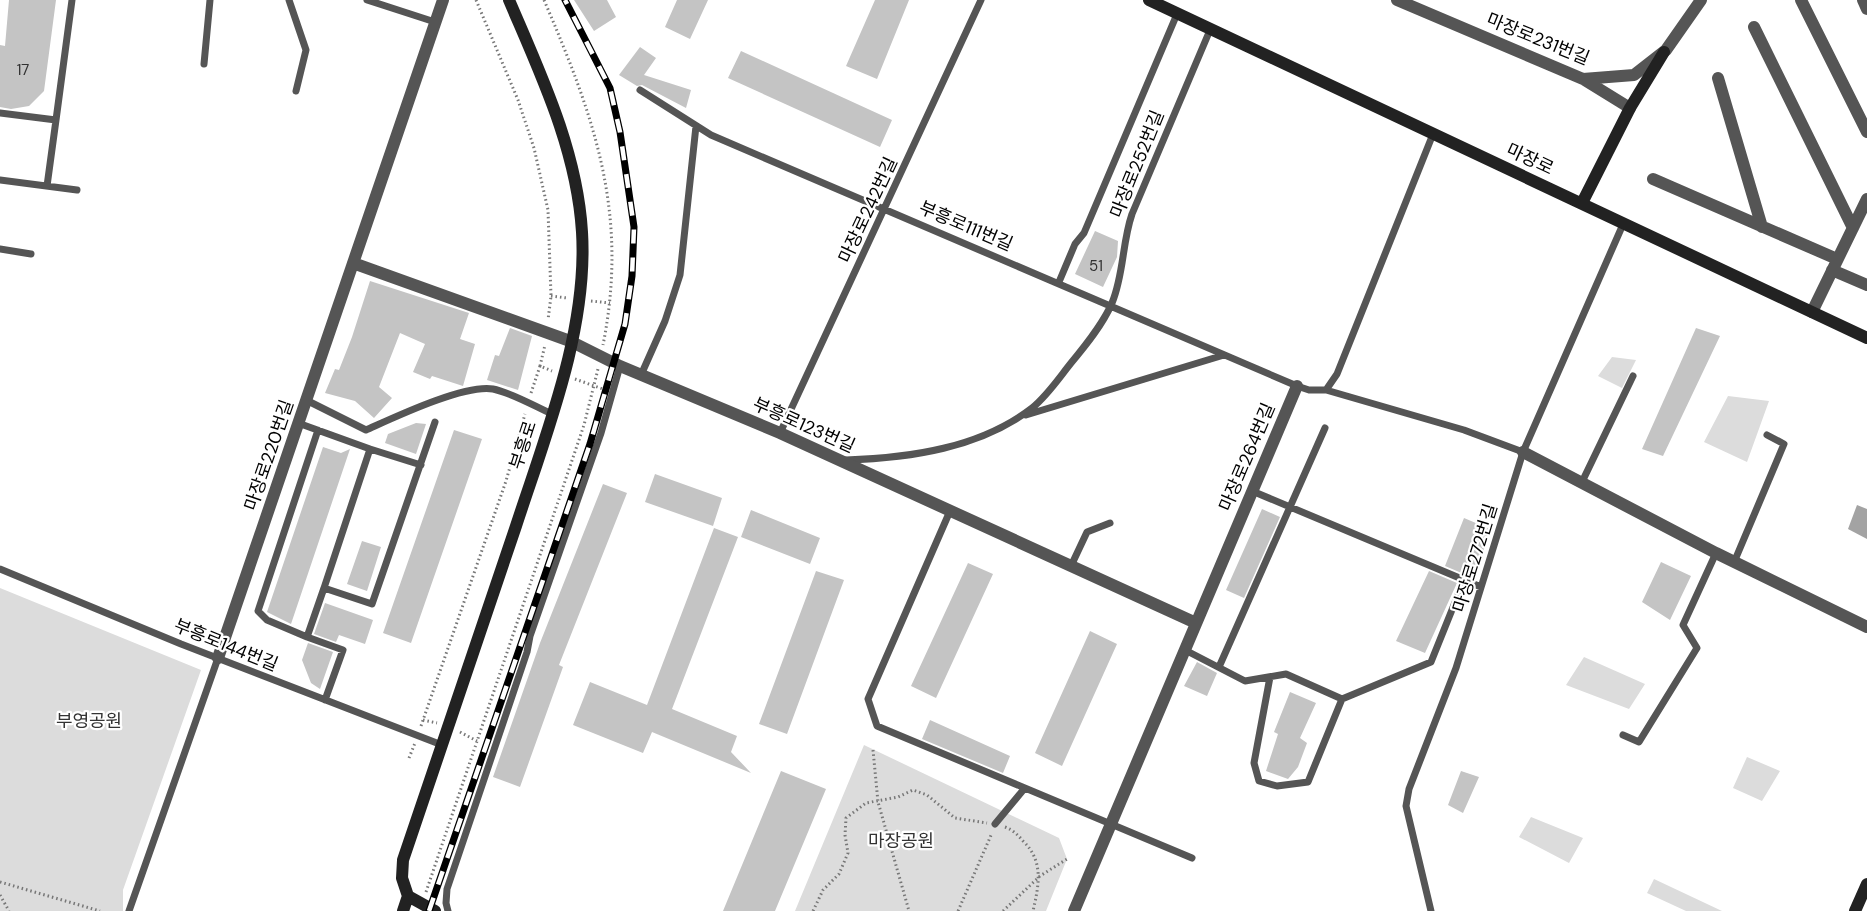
<svg xmlns="http://www.w3.org/2000/svg" width="1867" height="911" font-family="'DM Sans','Noto Sans KR',sans-serif">
<rect width="100%" height="100%" fill="#fff"/>
<path fill="#dcdcdc" d="M1612 357 1636 360 1622 388 1598 376Z
M1728 396 1769 401 1747 462 1704 442Z
M0 588 201 670 123 890V911H0Z
M1584 657 1645 684 1629 709 1566 685Z
M864 745 1059 838 1067 859 1046 911H795Z
M1747 757 1780 771 1762 801 1733 788Z
M1531 817 1583 838 1569 863 1519 837Z
M1654 879 1722 911H1686L1647 893Z"/>
<path fill="#a3a3a3" d="M1857 505 1867 509V539L1848 529Z"/>
<path fill="#c4c4c4" d="M9 0H56L44 91 29 106 11 109 0 107V45L5 46Z
M574 0H607L616 17 594 31Z
M677 0H708L690 39 665 27Z
M875 0H909L877 79 846 66Z
M640 47 656 58 644 75 691 90 686 108 642 85 637 86 619 75Z
M741 51 892 120 880 147 728 78Z
M1095 231 1118 241 1117 257 1103 287 1075 274Z
M370 281 469 313 460 339 475 344 463 386 432 376 430 379 413 372 425 344 400 333 379 387 392 398 374 418 355 401 325 393 335 369 339 370 352 337Z
M510 328 532 336 518 390 487 380 495 355 499 356Z
M1696 328 1720 336 1663 456 1642 449Z
M416 423 426 424 416 454 385 443 388 434Z
M454 430 482 439 411 643 383 633Z
M323 447 341 453 350 449 291 624 267 612Z
M655 474 722 498 713 526 645 502Z
M603 484 627 493 559 665 563 667 520 787 493 777 540 643Z
M1262 509 1280 517 1244 598 1226 590Z
M751 510 820 538 810 564 741 537Z
M1464 518 1490 529 1476 575 1464 574 1445 566Z
M714 528 738 537 672 709 737 736 731 752 751 773 652 732 643 753 573 725 590 682 647 705Z
M362 541 381 547 367 591 347 584Z
M1661 562 1691 576 1670 620 1642 602Z
M968 563 993 574 936 698 911 686Z
M816 571 844 580 787 734 759 724Z
M1429 571 1457 583 1425 653 1396 641Z
M325 603 373 620 365 644 339 635 336 642 314 634Z
M1090 631 1117 644 1062 766 1035 753Z
M308 643 333 652 320 689 311 683 302 660Z
M1197 662 1217 673 1207 696 1184 686Z
M1290 692 1316 703 1300 738 1307 743 1298 767 1288 779 1266 771 1278 734 1274 732Z
M930 720 1010 756 1003 773 922 739Z
M781 771 826 789 775 911H723Z
M1461 771 1479 777 1463 813 1448 805Z"/>
<g fill="none" stroke-linecap="round" stroke-linejoin="round">
<path stroke="#777" stroke-width="3" stroke-dasharray="1.5 3" stroke-linecap="butt" d="M476 0 518 100 534 148 548 210 551 296 548 320
M544 0C595 119 629 214 603 345
M551 296 567 298
M591 301 610 303
M540 366 545 345
M575 379 603 389
M531 393 540 366 552 371
M423 720 437 723
M421 726 506 481 525 414
M460 732 477 741
M873 750 878 802 909 911
M409 758 415 743
M1005 827C1013 830 1018 835 1023 841 1044 861 1039 885 1033 911
M0 882 100 911
M426 892 584 425 598 369
M0 895 9 911
M813 911 823 890 839 874 848 853 845 835 846 818 866 803 898 797 913 790 927 795 955 818 987 823
M958 911 992 833
M1003 911 1040 876 1067 859"/>
<path stroke="#555" stroke-width="7" d="M289 0 306 50 296 91
M367 0 435 22
M204 64 210 0
M640 90 711 135 1297 386 1309 390H1326L1337 374 1433 134
M0 113 56 120 72 0
M0 180 77 190
M47 186 56 120
M0 249 31 254
M1059 282 1075 244 1084 233 1177 14
M641 375 665 321 680 275 696 126
M1326 390 1464 430 1523 452
M306 400 366 430C393 418 464 384 493 389 512 393 534 406 552 414
M1026 415 1224 355
M298 423 370 449 324 588 372 604 435 422
M780 433 981 0
M370 449 421 465
M846 460C910 458 980 448 1032 408 1047 396 1059 378 1071 363 1086 345 1103 324 1112 303 1124 274 1122 243 1132 214L1210 30
M1582 482 1633 376
M1252 491 1481 587
M950 511 868 699 877 726 1192 858
M1735 560 1784 444 1767 435
M1071 566 1087 532 1110 523
M0 569 181 644 442 745
M324 588 307 637 343 650 325 700
M307 637 267 620 258 611 318 430
M1185 650 1245 681 1286 674 1342 699 1431 662 1464 580
M1219 667 1325 428
M1270 677 1254 763 1259 781 1277 786 1308 782 1342 699
M1623 735 1639 742 1697 648 1683 625 1716 553
M995 824 1024 789
M129 911 218 658
M448 911 446 903 447 889 527 652 530 636 601 433 620 366
M1431 911 1406 806 1409 789 1456 668 1523 452 1624 222"/>
<path stroke="#555" stroke-width="12" d="M1397 0 1583 79 1634 75 1666 50 1701 0
M1801 0 1867 132
M1863 0 1867 9
M1754 27 1853 228
M1718 78 1762 227
M1583 79 1630 108
M1653 179 1837 259
M353 263 570 341 620 366 780 433 1196 623
M1832 270 1867 285
M1812 312 1867 199
M1523 452 1716 553 1867 627
M218 658 443 0
M1074 911 1297 386"/>
<path stroke="#222" stroke-width="12" d="M1149 0 1867 338
M1582 203 1630 108 1664 52
M408 896 402 878 403 860C441 749 479 638 516 526 546 434 588 330 582 232 577 150 541 75 509 0
M408 896 435 911
M403 911 408 896
M1855 911 1867 884"/>
<defs>
<path id="rail" d="M429 911 590 444 625 324 632 276 634 227 620 132 610 88 565 0"/>
</defs>
<use href="#rail" stroke="#000" stroke-width="7"/>
<use href="#rail" stroke="#fff" stroke-width="4.5" stroke-dasharray="14" stroke-linecap="butt"/>
</g>
<g text-anchor="middle" stroke-width="4.5" stroke-linejoin="round" paint-order="stroke">
<g font-size="15" fill="#313131">
<text x="23" y="75">17</text>
<text x="1096" y="271">51</text>
</g>
<g font-size="18" fill="#000" stroke="#fff">
<text transform="translate(1538 39) rotate(22)" y="6">마장로231번길</text>
<text transform="translate(1530 159) rotate(25)" y="6">마장로</text>
<text transform="translate(1137 164) rotate(-68)" y="6">마장로252번길</text>
<text transform="translate(868 210) rotate(-65)" y="6">마장로242번길</text>
<text transform="translate(966 226) rotate(23)" y="6">부흥로111번길</text>
<text transform="translate(804 425) rotate(24)" y="6">부흥로123번길</text>
<text transform="translate(523 445) rotate(-72)" y="6">부흥로</text>
<text transform="translate(269 455) rotate(-71)" y="6">마장로220번길</text>
<text transform="translate(1247 457) rotate(-67)" y="6">마장로264번길</text>
<text transform="translate(1475 558) rotate(-73)" y="6">마장로272번길</text>
<text transform="translate(226 645) rotate(22)" y="6">부흥로144번길</text>
</g>
<g font-size="18" fill="#333" stroke="#fff">
<text x="89" y="727">부영공원</text>
<text x="901" y="847">마장공원</text>
</g>
</g>
</svg>
